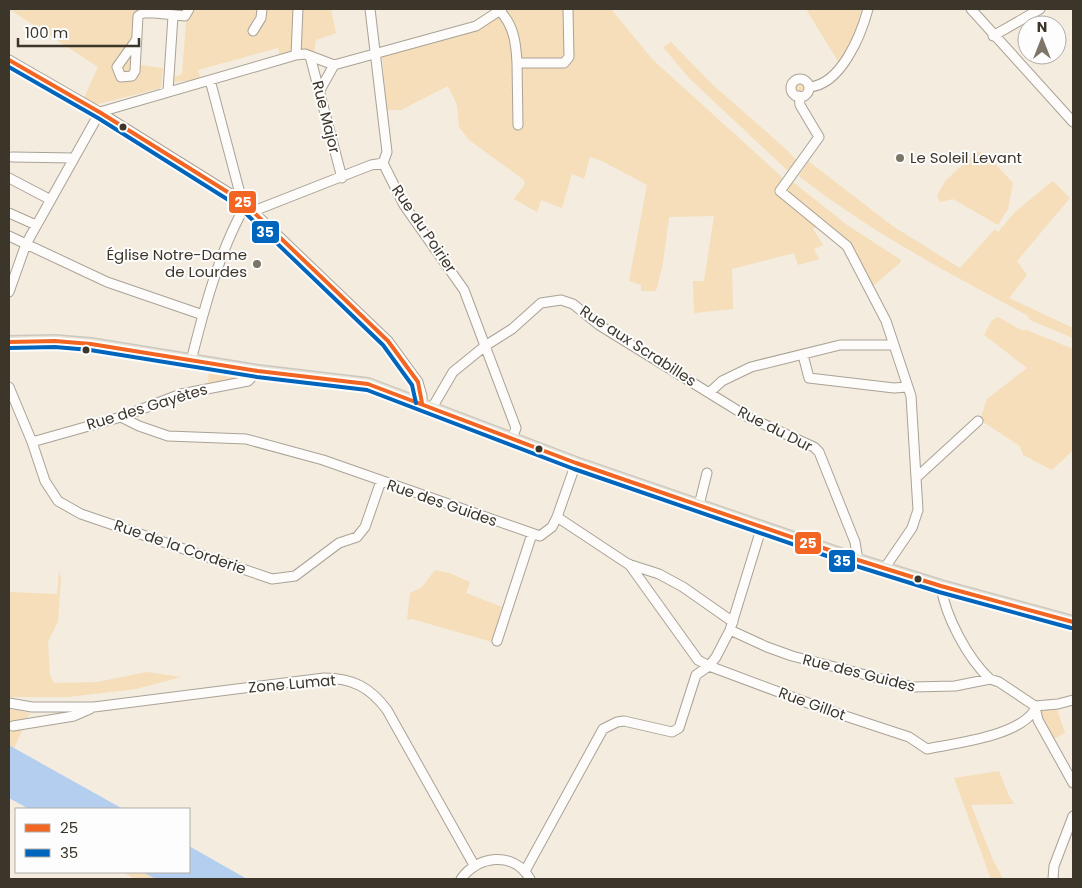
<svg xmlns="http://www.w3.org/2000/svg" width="1082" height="888" font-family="Poppins,sans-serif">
<rect width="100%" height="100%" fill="#f4ecde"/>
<path fill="#f5deb9" d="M9 9H147L138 16 139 65 163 68 161 88 94 105 82 102 98 67Z
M187 9H331L336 33 316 40 314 53 280 56 278 48 198 70 200 77 195 80 173 82 174 77 182 74Z
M502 9H611L652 59 782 177 783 193 786 192 793 182 847 225 901 260 900 263 873 286 854 250 821 223 813 229 823 245 814 249 819 259 798 265 794 253 732 269 733 309 694 313 693 281H704L714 216 669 217 663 263 656 291H641V285L629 281 647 185 602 161 590 157 584 179 572 174 562 208 541 200 537 212 514 199 525 184 524 180 469 140 459 127 457 105 448 86 401 110H387L382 55 452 35Z
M806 9H862L853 37 839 63Z
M671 42 712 84 788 151 796 160 789 172 689 78 663 47Z
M791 88a9 9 0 1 1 18 0a9 9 0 1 1-18 0Z
M978 151 987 155 1013 183 1008 209 998 225 953 199 940 202 937 195 946 180Z
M808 161 894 227 960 268 995 229 998 232 1016 211 1053 181 1070 198 1017 261 1027 275 1009 298 1073 328V338L1030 320 1027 315C948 273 869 231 799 176Z
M998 317 1021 330H1027L1073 349V450L1052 470 1023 455 1020 446 980 420 987 399 1027 368 984 335 992 320Z
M209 367 244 374 242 380 208 385Z
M435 570 449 573 470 582 466 593 502 607 492 642 412 619 407 620 410 593 422 587Z
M59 571 61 578 58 621 48 642 50 675 54 683 97 682 147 672 181 677 136 689 68 697H9V592L57 594Z
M1056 706 1065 733 1054 739 1039 710Z
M9 709 30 713 14 748 9 745Z
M999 771 1008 794 1014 804 971 805 993 860 1003 879H991L954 778Z
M122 872H142L156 879H135Z"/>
<path fill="#b4cef0" d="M9 745 14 748 123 809H29L9 798Z
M189 846 247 879H156L142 872H189Z"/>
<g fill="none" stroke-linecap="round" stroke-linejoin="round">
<defs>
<path id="minor" d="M370 9 387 152 383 163 404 205 464 290 516 428 512 439
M971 9 1073 122
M156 10 155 13 185 16 189 9
M500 11C514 26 516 43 517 63H564L569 57 568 9
M253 31 261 18 262 9
M993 36 1040 9
M137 39 117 67 121 77 132 76 135 71 138 16 143 13H155
M296 55 298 9
M310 56 342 178
M9 60 101 113 242 201 388 341 418 382 422 396V403
M517 63 518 125
M791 88a9 9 0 1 1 18 0a9 9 0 1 1-18 0Z
M210 80 242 201
M809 87C841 85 861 35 868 9
M320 90 334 65 476 26 502 9
M168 91 173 16
M799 96 800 105 819 137 780 191 847 246 886 321 911 396 918 510 912 528 884 569
M100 112 296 55 305 54 334 65
M12 157 74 158
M9 178 51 200
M251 212 371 165 383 163
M9 213 36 225
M9 236 107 282 203 315
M9 292 26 244 100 112
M803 355 809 378 894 388 907 387
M191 361C204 309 219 252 245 206
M9 387 32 442 45 481 58 501 81 514 272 579 295 576 339 543 357 537 365 527 381 481
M710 392 722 381 751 367 840 345H893
M432 408 453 372 485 346 512 329 541 303 561 300 573 304 599 325 748 417 814 447 819 452 855 542 858 560
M121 417 139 426 168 436 246 439 323 460 540 536 552 527 557 517 628 564 659 574 683 587 733 622
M32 442 121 417 181 394 248 381 258 371
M917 477 978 421
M699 505 707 473
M557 517 576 463
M629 564 698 660 709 666 827 710 909 737 927 749C957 743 1017 736 1034 711
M941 586C945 616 968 659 990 679
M730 630 767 647 792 656 913 687 955 686 990 679 999 682 1035 706 1058 704 1073 700
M497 641 532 534
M9 703 32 707H94L324 678C352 678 370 687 387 710L474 865
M1035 707 1038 720 1073 783
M13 726 74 716 90 709
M525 871 603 729 617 722 624 721 672 732 679 728 696 675 709 666 716 657 730 630 762 526
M461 879C478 855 514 851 530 879
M1053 879 1054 866 1073 816"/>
<path id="major" d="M9 342 55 341 91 344 258 371 368 384 576 463 858 560 941 586 1073 622"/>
</defs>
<use href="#minor" stroke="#a9a296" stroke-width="11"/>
<use href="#major" stroke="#ccc8c0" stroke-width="14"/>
<use href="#minor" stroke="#fdfcfa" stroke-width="9"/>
<use href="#major" stroke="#e7e3d6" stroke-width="11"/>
<defs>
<path id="bus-1" d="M9 60 101 113 242 201 388 341 418 382 422 403
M9 342 55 341 91 344 258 371 368 384 576 463 858 560 941 586 1073 622"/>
<path id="bus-2" d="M9 67 98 118 238 206 383 345 412 385 416 403
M9 348 55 347 90 350 257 377 367 390 574 469 856 566 939 592 1071 628"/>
</defs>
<use href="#bus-1" stroke="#fdfdfd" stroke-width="8"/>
<use href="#bus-2" stroke="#fdfdfd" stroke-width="8"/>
<use href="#bus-1" stroke="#f26522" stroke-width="4"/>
<use href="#bus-2" stroke="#0065bd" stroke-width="4"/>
</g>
<g fill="#3c3529" stroke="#fdfdfd" stroke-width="2">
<circle cx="123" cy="127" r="4.5"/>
<circle cx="86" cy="350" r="4.5"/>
<circle cx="539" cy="449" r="4.5"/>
<circle cx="918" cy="579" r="4.5"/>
</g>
<g fill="#7c7568" stroke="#fdfdfd" stroke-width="2">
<circle cx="900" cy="158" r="5"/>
<circle cx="257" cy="264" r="5"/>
</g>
<g text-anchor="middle" stroke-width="4" stroke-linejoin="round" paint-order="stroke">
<g font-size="15" fill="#3c3529" stroke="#fdfdfd">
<text transform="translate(326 117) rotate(76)" y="5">Rue Major</text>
<text transform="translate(424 229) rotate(56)" y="5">Rue du Poirier</text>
<text transform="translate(638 346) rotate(33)" y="5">Rue aux Scrabilles</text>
<text transform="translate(147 407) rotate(-17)" y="5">Rue des Gayètes</text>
<text transform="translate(775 429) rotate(27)" y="5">Rue du Dur</text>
<text transform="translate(442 503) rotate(19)" y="5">Rue des Guides</text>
<text transform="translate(180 547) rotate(19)" y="5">Rue de la Corderie</text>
<text transform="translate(859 673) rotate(14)" y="5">Rue des Guides</text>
<text transform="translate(292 684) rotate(-5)" y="5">Zone Lumat</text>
<text transform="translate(812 704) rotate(20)" y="5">Rue Gillot</text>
</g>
<g font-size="15" fill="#3c3529" stroke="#fdfdfd" text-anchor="start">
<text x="910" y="163">Le Soleil Levant</text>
<text x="247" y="260" text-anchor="end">Église Notre-Dame<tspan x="247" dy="17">de Lourdes</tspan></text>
</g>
</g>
<g stroke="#fdfdfd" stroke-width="2">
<rect x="228" y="190" width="29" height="24" rx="5" fill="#f26522"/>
<rect x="251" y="220" width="29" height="24" rx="5" fill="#0065bd"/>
<rect x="794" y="531" width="28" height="24" rx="5" fill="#f26522"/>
<rect x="828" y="549" width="28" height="24" rx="5" fill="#0065bd"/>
</g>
<g font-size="14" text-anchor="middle" font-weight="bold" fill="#fff">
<text x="243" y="207">25</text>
<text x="265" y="237">35</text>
<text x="808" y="548">25</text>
<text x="842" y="566">35</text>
</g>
<rect width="1082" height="888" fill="none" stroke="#3c3529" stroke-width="20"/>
<rect x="15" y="808" width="175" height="65" fill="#fdfdfd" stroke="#b0ada8"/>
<rect x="25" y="824" width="25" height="8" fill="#f26522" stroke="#b0ada8"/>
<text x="60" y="833" font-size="15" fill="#3c3529">25</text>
<rect x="25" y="849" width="25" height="8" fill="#0065bd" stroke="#b0ada8"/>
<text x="60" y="858" font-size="15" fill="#3c3529">35</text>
<g transform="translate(1042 40)"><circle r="24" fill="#fdfdfd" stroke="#b0ada8"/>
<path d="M0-4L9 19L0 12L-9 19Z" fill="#7c7568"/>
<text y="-8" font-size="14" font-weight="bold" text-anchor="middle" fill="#3c3529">N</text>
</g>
<path d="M18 38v8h121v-8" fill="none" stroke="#3c3529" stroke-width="2.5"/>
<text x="25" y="38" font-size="15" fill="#3c3529" stroke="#fdfdfd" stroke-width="4" paint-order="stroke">100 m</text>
</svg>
